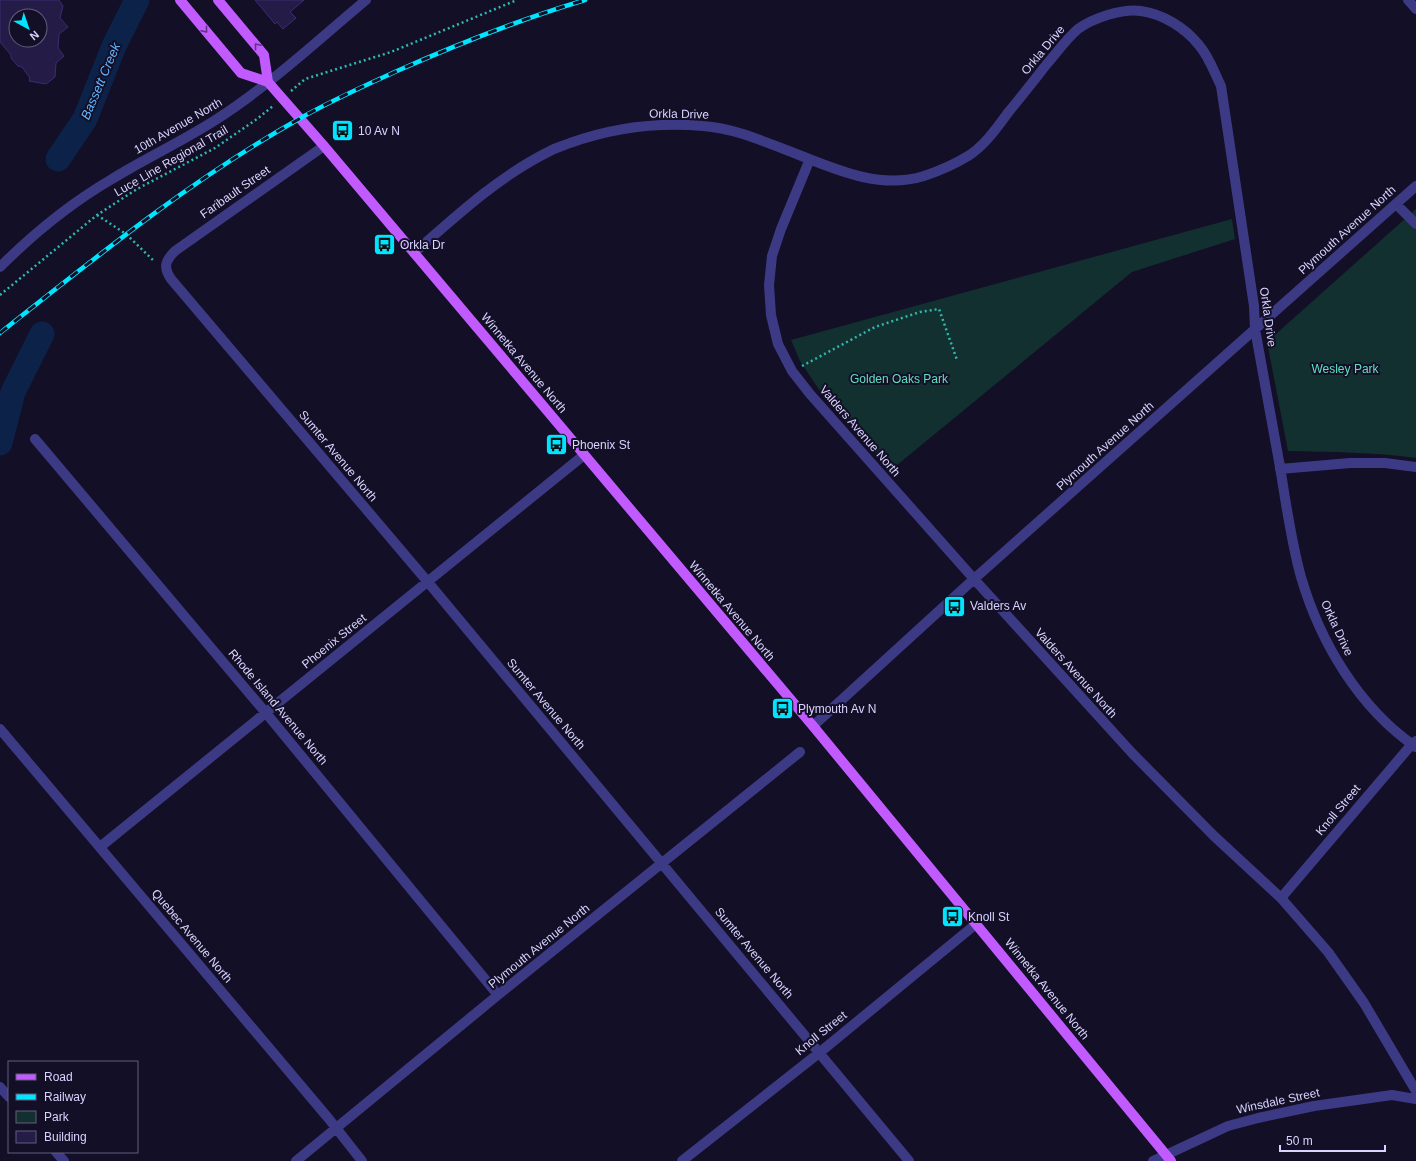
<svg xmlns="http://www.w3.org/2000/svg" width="1416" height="1161" font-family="Helvetica,sans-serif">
<rect width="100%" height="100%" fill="#130f26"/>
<path fill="#12302f" d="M1416 209V458C1373 452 1331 452 1288 451L1267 342Z
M1232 219 1235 239 1132 272 891 470 820 391 800 361 791 340Z"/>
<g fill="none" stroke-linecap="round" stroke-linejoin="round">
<path stroke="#0c2248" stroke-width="25" d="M58 159 85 119 114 46 137 0
M0 443 13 392 42 334"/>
</g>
<path fill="#241b47" stroke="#3b2d73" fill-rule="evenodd" d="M0 0H59L63 6 60 18 68 27 59 34 58 48 64 56 56 63 55 77 46 84 29 81 30 78 22 67 18 66 11 58V55L0 42ZM16 16H40V40H16Z
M255 0H304L290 12 296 18 283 29 277 22 275 24Z"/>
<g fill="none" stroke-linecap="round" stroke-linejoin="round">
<path stroke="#2fb8b0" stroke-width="2.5" stroke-dasharray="2 3" stroke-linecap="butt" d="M291 91 305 79 391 52 517 0
M97 215 126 234 155 262
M0 295 97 215 137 189 215 148 257 119 273 106
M802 366 875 327 920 312 939 309 957 360"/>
<path stroke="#3d3a85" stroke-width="10" d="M1408 0 1416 9
M324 146 175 251C165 261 163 267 171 279L427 581 909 1161
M810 159 781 229 772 256 769 285 771 315 778 344 792 371 810 394 974 579 1132 753 1214 836 1281 898 1328 952 1364 1003 1416 1091
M1396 204 1416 224
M414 253C456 216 498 177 548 152 555 148 563 146 570 143 612 128 658 122 703 126 734 128 765 142 794 153 835 169 879 190 924 176 939 171 955 164 968 156 984 146 996 129 1007 114 1020 98 1033 82 1046 65 1056 54 1066 39 1078 29 1093 18 1123 8 1141 11 1163 14 1185 28 1198 44 1209 56 1214 72 1221 86L1254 306 1255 329C1263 375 1272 421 1280 467 1286 503 1291 541 1301 577 1320 642 1359 708 1416 747
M0 267C33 234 71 203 112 179 146 158 183 141 217 119 270 85 317 41 366 0
M35 439 266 713 498 995
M1280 469 1350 463H1385L1416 467
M813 726 974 579 1416 186
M0 729 329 1119 362 1161
M100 847 584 455
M1281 898 1412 744 1416 741
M0 1087 9 1097
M56 1152 64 1161
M296 1161 498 995 800 752
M682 1161 819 1053 976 924
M1153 1161 1228 1126 1258 1118 1314 1106 1392 1095 1416 1099"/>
<path stroke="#c25bff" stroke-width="10" d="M180 0 241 73 268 82 324 146 813 726 1171 1161
M218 0 264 55 268 82"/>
<defs>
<path id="rail" d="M0 333C96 257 192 179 299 119 330 101 364 86 397 71 458 44 521 19 585 0"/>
</defs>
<use href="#rail" stroke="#00e5ff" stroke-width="4.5"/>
<use href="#rail" stroke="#130f26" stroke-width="3" stroke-dasharray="9" stroke-linecap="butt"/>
</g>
<defs><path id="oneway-chevron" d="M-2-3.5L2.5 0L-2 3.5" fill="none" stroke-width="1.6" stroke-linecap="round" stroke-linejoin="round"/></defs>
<g stroke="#623188">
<use href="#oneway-chevron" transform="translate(205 30) rotate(50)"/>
<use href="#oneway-chevron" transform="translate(257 46) rotate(-130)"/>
</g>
<defs>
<symbol id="bus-square" viewBox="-11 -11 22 22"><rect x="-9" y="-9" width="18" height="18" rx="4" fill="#00e5ff" stroke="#130f26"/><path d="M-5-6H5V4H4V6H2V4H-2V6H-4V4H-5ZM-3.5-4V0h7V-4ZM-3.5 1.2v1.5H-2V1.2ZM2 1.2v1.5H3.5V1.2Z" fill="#111"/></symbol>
</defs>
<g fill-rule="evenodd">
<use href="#bus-square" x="330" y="118" width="25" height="25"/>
<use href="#bus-square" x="372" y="232" width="25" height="25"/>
<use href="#bus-square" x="544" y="432" width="25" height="25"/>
<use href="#bus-square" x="942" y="594" width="25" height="25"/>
<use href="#bus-square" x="770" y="696" width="25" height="25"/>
<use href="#bus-square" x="940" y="904" width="25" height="25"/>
</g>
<g text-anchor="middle" stroke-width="4" stroke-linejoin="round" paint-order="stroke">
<g font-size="12" fill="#d9d4ff" stroke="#130f26">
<text transform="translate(1043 50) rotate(-50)" y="4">Orkla Drive</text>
<text transform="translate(679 114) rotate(1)" y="4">Orkla Drive</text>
<text transform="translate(178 126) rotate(-30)" y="4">10th Avenue North</text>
<text transform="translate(171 161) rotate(-30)" y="4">Luce Line Regional Trail</text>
<text transform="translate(235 192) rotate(-35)" y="4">Faribault Street</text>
<text transform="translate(1347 230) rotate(-42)" y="4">Plymouth Avenue North</text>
<text transform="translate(1268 317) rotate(82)" y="4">Orkla Drive</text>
<text transform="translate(524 363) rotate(50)" y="4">Winnetka Avenue North</text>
<text transform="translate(860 431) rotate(49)" y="4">Valders Avenue North</text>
<text transform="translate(1105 446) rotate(-42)" y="4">Plymouth Avenue North</text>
<text transform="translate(338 456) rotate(50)" y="4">Sumter Avenue North</text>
<text transform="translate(732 611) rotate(50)" y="4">Winnetka Avenue North</text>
<text transform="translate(1337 628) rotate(65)" y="4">Orkla Drive</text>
<text transform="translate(334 641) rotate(-39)" y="4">Phoenix Street</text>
<text transform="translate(1076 673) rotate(48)" y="4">Valders Avenue North</text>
<text transform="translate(546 704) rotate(50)" y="4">Sumter Avenue North</text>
<text transform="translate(278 707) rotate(50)" y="4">Rhode Island Avenue North</text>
<text transform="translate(1338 810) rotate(-50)" y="4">Knoll Street</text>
<text transform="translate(192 936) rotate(50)" y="4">Quebec Avenue North</text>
<text transform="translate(539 946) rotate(-39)" y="4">Plymouth Avenue North</text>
<text transform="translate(754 953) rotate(50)" y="4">Sumter Avenue North</text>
<text transform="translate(1047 989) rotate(51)" y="4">Winnetka Avenue North</text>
<text transform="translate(821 1033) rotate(-39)" y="4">Knoll Street</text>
<text transform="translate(1278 1101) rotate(-12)" y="4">Winsdale Street</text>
</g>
<g font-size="12" fill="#d9d4ff" stroke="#130f26" text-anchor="start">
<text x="358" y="135">10 Av N</text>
<text x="400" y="249">Orkla Dr</text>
<text x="572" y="449">Phoenix St</text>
<text x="970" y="610">Valders Av</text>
<text x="798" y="713">Plymouth Av N</text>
<text x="968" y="921">Knoll St</text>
</g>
<g font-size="12" fill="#5fe0c0" stroke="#130f26">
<text x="1345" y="373">Wesley Park</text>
<text x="899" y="383">Golden Oaks Park</text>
</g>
<g font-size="13" font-style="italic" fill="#62b6ff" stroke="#130f26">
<text transform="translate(100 81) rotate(-67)" y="5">Bassett Creek</text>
</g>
</g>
<rect x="8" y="1061" width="130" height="92" fill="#130f26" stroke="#625e7d"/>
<rect x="16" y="1074" width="20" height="6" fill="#c25bff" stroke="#625e7d"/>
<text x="44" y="1081" font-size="12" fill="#d9d4ff">Road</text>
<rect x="16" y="1094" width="20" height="6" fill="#00e5ff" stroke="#625e7d"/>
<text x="44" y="1101" font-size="12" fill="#d9d4ff">Railway</text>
<rect x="16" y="1111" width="20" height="12" fill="#12302f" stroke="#625e7d"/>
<text x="44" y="1121" font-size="12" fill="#d9d4ff">Park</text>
<rect x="16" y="1131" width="20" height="12" fill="#241b47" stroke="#625e7d"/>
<text x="44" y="1141" font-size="12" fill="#d9d4ff">Building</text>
<g transform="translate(28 28) rotate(140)"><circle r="19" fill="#130f26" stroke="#625e7d"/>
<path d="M0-3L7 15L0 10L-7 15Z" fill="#00e5ff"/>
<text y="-6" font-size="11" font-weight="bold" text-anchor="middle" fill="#d9d4ff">N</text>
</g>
<path d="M1280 1145v6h105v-6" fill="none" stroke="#d9d4ff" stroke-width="2"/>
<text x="1286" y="1145" font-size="12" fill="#d9d4ff" stroke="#130f26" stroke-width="3" paint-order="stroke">50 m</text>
</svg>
